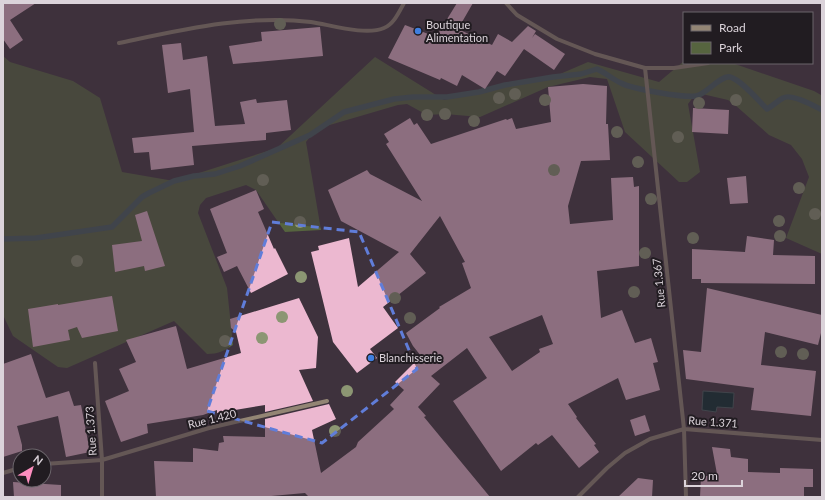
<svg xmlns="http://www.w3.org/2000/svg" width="825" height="500" font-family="Lato,sans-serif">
<rect width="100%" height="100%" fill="#3e323d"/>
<path fill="#56643f" d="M3 56 10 62 73 81 100 98 122 172 174 181 277 148 375 57 444 100 485 89 553 77 588 62 659 82 684 61V63H732L814 91 821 95 822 254 786 238 809 177 802 159 791 145 769 135 735 105 728 100 702 94 694 96 688 104 700 172 687 182H679L625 132 607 79 590 77 548 87 480 117 445 114 427 115 407 104 398 105 316 129 306 142 321 230 285 232 256 190 246 185 206 198 200 205 198 213 227 288 233 345C224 351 218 354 207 354L174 321 67 368 58 367 13 336 3 315Z"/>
<path fill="#022728" stroke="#435b5d" d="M703 391 734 393 733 408 717 407 716 412 702 410Z"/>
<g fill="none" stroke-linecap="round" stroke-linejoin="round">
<path stroke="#435b5d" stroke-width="5.5" d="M3 239 36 238 112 227 142 197 149 193 174 181 194 176 215 174 240 166 310 135 344 112 394 99 413 97H447L479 92 505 85 553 77 581 74 597 69C606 73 612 79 621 83 632 89 684 98 696 96 707 94 720 75 730 77 740 79 759 101 767 109 773 106 777 101 783 98 791 93 814 106 822 110"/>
</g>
<path fill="#ecb8d0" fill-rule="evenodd" d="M3 3H36L10 20 23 40 10 49 3 39Z
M457 3H473L458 29 492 45 498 34 512 42 528 26 536 31 532 38 535 34 565 54 554 70 524 49 505 76 497 71 485 89 462 75 457 86 441 78 440 80 388 58 405 25 436 37Z
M320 27 323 56 233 64 229 46 262 41 261 32Z
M181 43 183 60 207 56 215 126 245 124 240 102 256 99 257 103 287 100 291 130 266 133V140L192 146 194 165 151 170 149 152 134 153 132 138 194 132 190 89 168 93 162 45Z
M583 84 607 86 606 124H608L610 160 581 161 568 206 570 224 613 220 611 178 633 177 634 187 639 186V266L597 271 601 318 622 310 635 343 651 338 658 362 653 363 660 390 626 400 618 378 568 404 577 417 576 418 596 444 594 445 599 452 579 468 552 435 538 445 536 443 501 471 453 401 487 378 467 348 431 376 440 384 418 407 426 416 424 417 490 497H309L305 493 260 497H156L154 461 193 462V448L218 451 219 443 224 442 223 436 265 437V419L329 404 336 419 312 430 321 473 356 447 358 442 394 409 390 405 404 390 395 382 421 356 413 346 406 333 440 308 439 307 471 288 462 263 465 262 440 216 410 254 426 273 383 307 398 328 370 349 377 358 357 373 333 342 311 252 319 250 318 246 349 238 358 287 399 252 341 221 328 190 367 170 370 174 422 201 386 144 389 142 384 134 410 118 414 125 417 123 431 144 506 119 507 120 512 118 516 129 551 122 548 87ZM542 315 553 344 539 349 540 352 512 371 489 337Z
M693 108 729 110 728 134 692 132Z
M746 176 748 203 730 204 727 178Z
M256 190 264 209 258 212 274 249 275 248 288 274 251 293 237 266 224 272 217 257 227 253 210 209Z
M147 211 165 266 145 271 144 266 115 272 112 245 142 241 135 215Z
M747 236 774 240 773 255 815 256V284L701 283V279H692V249L745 252Z
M707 288 822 315V329L818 345 765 332 761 365 816 371 811 416 751 410 754 388 686 379 683 350 701 352Z
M112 296 118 331 82 338 77 327 68 330 70 340 33 347 28 309 58 304V305Z
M299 298 318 337 316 368 299 370 313 401 265 412V405L217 413V410L203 415 147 424 148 433 121 442 105 401 129 391 119 369 136 362 126 340 176 326 187 369 241 353 236 332 231 328 230 319Z
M31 354 46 398 69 391 74 406 81 405 90 452 66 457 58 416 17 426 22 445V451L3 457V364Z
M645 415 650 431 635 436 630 420Z
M712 447 730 449 731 457 748 459V472L780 473V468L813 469V487H804V497H700L701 477 717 474Z
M638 478 653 480 652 497H618Z
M13 482 61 485V497H14Z"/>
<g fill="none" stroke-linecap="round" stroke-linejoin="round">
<path stroke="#938574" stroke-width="4" d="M506 3 517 15 557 39 595 54 645 68H674L708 63
M119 43C181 30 247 14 311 22 331 25 366 36 384 28 394 24 399 12 404 3
M645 68 684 429 686 497
M95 363 102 460V497
M44 464 102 460 209 428 327 401
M3 473 20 468
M578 497 607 468 625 453 650 439 684 429 822 440"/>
</g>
<g fill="#8c9673">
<circle cx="280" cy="24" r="6"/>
<circle cx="515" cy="94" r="6"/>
<circle cx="499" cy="98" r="6"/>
<circle cx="545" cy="100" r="6"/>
<circle cx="736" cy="100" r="6"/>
<circle cx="699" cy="103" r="6"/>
<circle cx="445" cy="114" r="6"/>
<circle cx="427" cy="115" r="6"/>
<circle cx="474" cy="121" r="6"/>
<circle cx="617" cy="132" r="6"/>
<circle cx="678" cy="137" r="6"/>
<circle cx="638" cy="162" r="6"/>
<circle cx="554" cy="170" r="6"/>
<circle cx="263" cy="180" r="6"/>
<circle cx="799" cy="188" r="6"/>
<circle cx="651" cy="199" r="6"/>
<circle cx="815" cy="214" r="6"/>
<circle cx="779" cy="221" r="6"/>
<circle cx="300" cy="222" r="6"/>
<circle cx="780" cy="236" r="6"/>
<circle cx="693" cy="238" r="6"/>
<circle cx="645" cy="253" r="6"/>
<circle cx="77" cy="261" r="6"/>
<circle cx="301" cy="277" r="6"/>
<circle cx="634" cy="292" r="6"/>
<circle cx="395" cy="298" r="6"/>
<circle cx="282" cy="317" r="6"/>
<circle cx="410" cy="318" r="6"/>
<circle cx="262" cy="338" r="6"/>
<circle cx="225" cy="341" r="6"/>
<circle cx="781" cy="352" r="6"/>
<circle cx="803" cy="354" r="6"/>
<circle cx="347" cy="391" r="6"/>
<circle cx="335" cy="431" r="6"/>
</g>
<path d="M0 0H825V500H0ZM272 222 359 232 417 369 322 443 207 411Z" fill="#3e323d" fill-opacity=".55" fill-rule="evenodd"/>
<path fill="none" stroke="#607dd9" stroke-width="3" stroke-dasharray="8 5" stroke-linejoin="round" d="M272 222 359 232 417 369 322 443 207 411Z"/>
<g fill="#3f7fe0" stroke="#211c21" stroke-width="1.5">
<circle cx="418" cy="31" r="4"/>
<circle cx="371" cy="358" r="4"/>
</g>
<g text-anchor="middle" stroke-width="4" stroke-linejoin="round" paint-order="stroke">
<g font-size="11" fill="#dbd3da" stroke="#211c21" text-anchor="start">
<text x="426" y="29">Boutique<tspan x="426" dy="13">Alimentation</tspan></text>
<text x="379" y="362">Blanchisserie</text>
</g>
<g font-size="11" fill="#dbd3da" stroke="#211c21">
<text transform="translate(659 283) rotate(-96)" y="4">Rue 1.367</text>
<text transform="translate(212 419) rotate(-14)" y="4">Rue 1.420</text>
<text transform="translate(713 422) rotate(4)" y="4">Rue 1.371</text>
<text transform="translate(91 431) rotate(-94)" y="4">Rue 1.373</text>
</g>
</g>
<rect width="825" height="500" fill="none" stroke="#dbd3da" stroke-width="8"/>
<rect x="683" y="12" width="130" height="52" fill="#211c21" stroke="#6b656b"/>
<rect x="691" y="25" width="20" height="6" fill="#938574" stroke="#6b656b"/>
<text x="719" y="32" font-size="12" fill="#dbd3da">Road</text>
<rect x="691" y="42" width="20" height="12" fill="#56643f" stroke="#6b656b"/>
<text x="719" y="52" font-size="12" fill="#dbd3da">Park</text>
<g transform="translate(32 468) rotate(38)"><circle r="19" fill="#211c21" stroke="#6b656b"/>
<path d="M0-3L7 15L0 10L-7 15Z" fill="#fd8ebf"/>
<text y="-6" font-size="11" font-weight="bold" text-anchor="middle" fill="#dbd3da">N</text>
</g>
<path d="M685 480v6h57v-6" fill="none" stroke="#dbd3da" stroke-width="2"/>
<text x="691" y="480" font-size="12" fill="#dbd3da" stroke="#211c21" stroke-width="3" paint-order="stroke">20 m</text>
</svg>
